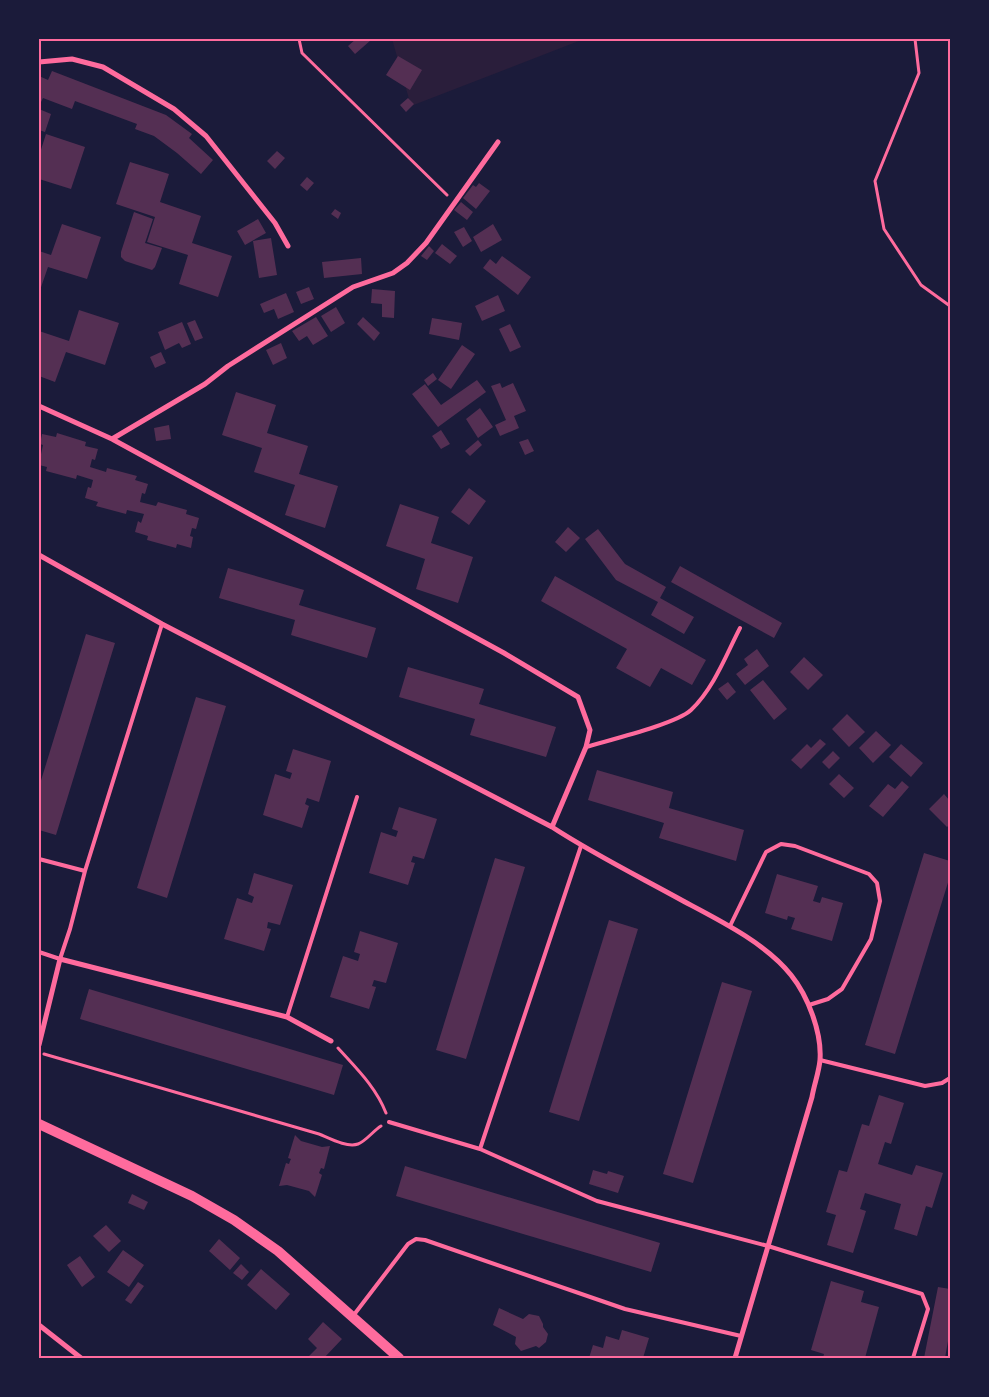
<svg xmlns="http://www.w3.org/2000/svg" width="989" height="1397" font-family="'PT Sans Narrow',sans-serif">
<rect width="100%" height="100%" fill="#1b1b3a"/>
<path fill="#2a1e3b" d="M392 39H584L411 106Z"/>
<path fill="#542f53" d="M356 39 371 40 355 54 348 46Z
M398 56 422 70 410 90 386 75Z
M52 71 166 115 192 134 189 138 213 160 201 174 177 153 154 136 135 129 137 124 75 101 72 109 43 98 40 104H39V76L48 80Z
M408 98 414 104 406 112 400 105Z
M39 109 51 114 45 132 39 130Z
M46 134 85 147 71 189 39 179V156Z
M277 151 285 158 275 169 267 161Z
M130 162 169 174 160 202 201 216 192 243 232 256 218 297 179 284 188 255 147 242 155 217 116 204Z
M307 177 314 183 307 191 300 185Z
M479 183 490 191 476 209 463 198 473 185 476 187Z
M461 202 473 212 467 220 454 210Z
M335 209 341 213 338 219 331 214Z
M134 212 153 219 145 243 162 248 155 267 152 270 125 261 121 257V252Z
M258 219 266 233 245 245 237 231Z
M62 224 101 237 87 279 48 267 39 293V251L51 255Z
M493 224 502 240 481 252 473 237Z
M464 227 472 241 463 247 454 232Z
M271 238 277 275 259 278 253 241Z
M442 244 457 256 450 264 435 253Z
M429 246 434 251 427 260 421 256Z
M502 256 531 277 518 295 483 268 490 259 496 264Z
M361 258 362 274 324 278 322 262Z
M309 287 314 299 301 304 296 292Z
M372 289 395 291 394 318 382 317V304L371 303Z
M286 293 294 312 278 319 274 309 264 313 260 304Z
M498 295 505 311 482 321 475 306Z
M336 307 345 323 331 332 321 316Z
M79 310 119 323 105 365 66 352 55 382 39 376V331L69 341Z
M316 317 328 336 313 345 307 336 299 341 292 331Z
M363 317 380 333 374 341 357 324Z
M432 318 462 323 459 340 429 334Z
M195 320 203 338 195 341 187 323Z
M182 322 191 344 182 348 179 343 165 350 158 332Z
M510 324 521 347 510 352 499 329Z
M281 343 287 358 273 365 266 350Z
M462 345 475 354 451 389 438 380Z
M161 352 166 363 155 368 150 357Z
M433 373 437 379 428 386 424 380Z
M477 380 486 392 438 427 412 394 425 384 441 405Z
M500 383 502 388 513 383 526 411 514 416 519 428 500 436 495 425 506 420 491 386Z
M236 392 276 405 267 433 308 446 299 474 338 486 325 528 285 515 295 485 254 472 262 448 222 435Z
M480 408 493 427 478 438 466 419Z
M169 425 171 439 156 441 154 428Z
M441 430 450 444 441 449 432 436Z
M57 433 86 442 85 446 98 449 95 460 92 459 90 467 106 472 107 468 137 476 135 480 148 484 145 494 142 493 140 502 156 506 158 502 187 510 186 514 199 518 196 529 192 528 190 536 193 537 191 548 177 544 176 548 147 540 148 536 135 532 138 521 141 523 144 514 127 510 126 514 96 506 98 502 85 498 88 487 91 488 93 480 77 475 76 479 46 471 47 467 39 465V453L41 454 43 445 40 444 42 434 56 437Z
M528 439 534 451 525 455 519 442Z
M478 440 482 445 470 456 465 451Z
M469 488 486 501 469 525 451 512Z
M400 504 439 517 431 543 473 557 458 603 416 589 425 559 386 546Z
M568 527 580 538 566 552 555 542Z
M598 529 625 564 666 587 660 598 694 617 684 634 651 615 658 602 616 580 585 539Z
M680 566 782 623 774 638 671 582Z
M228 568 304 590 299 605 376 628 367 658 291 635 295 620 219 598Z
M555 576 706 660 692 685 661 668 650 687 616 668 627 649 541 601Z
M86 634 115 643 56 835 39 830V787Z
M757 649 769 666 745 685 736 674 748 665 744 659Z
M804 657 823 675 808 690 790 672Z
M408 667 484 689 479 704 556 727 546 757 470 735 475 719 399 697Z
M763 680 787 709 774 720 750 690Z
M728 682 736 692 727 700 718 689Z
M196 697 226 706 167 898 137 888Z
M847 714 865 732 849 747 832 729Z
M876 731 891 745 873 763 859 748Z
M820 739 826 744 801 769 791 760 807 744 811 748Z
M901 744 923 763 911 777 889 757Z
M293 749 331 761 319 802 307 798 305 804 309 806 302 828 263 815 275 774 290 779 292 773 286 771Z
M833 751 840 758 829 769 822 762Z
M597 770 673 792 669 808 744 830 736 861 659 838 664 823 588 800Z
M839 774 854 788 844 798 829 784Z
M902 781 909 787 883 817 869 806 888 784 895 789Z
M944 794 950 801V824L947 827 929 809Z
M399 807 437 819 424 859 413 856 411 862 415 863 408 885 369 873 381 832 396 837 398 831 392 829Z
M924 853 950 861V876L895 1054 865 1045Z
M495 858 525 867 466 1059 436 1050Z
M254 873 293 885 280 925 268 922 267 928 271 929 264 951 224 939 237 898 252 903 254 897 248 894Z
M777 874 818 886 813 901 820 903 822 897 843 903 832 941 791 929 795 918 788 916 787 920 765 913Z
M609 920 638 929 579 1121 549 1112Z
M360 931 398 943 386 983 374 980 372 986 376 987 369 1009 330 997 343 956 358 961 360 954 354 952Z
M722 982 752 991 693 1183 663 1174Z
M89 989 343 1065 334 1095 80 1019Z
M879 1095 904 1103 891 1144 885 1142 878 1164 912 1175 916 1165 943 1173 932 1208 926 1206 917 1236 894 1229 901 1204 865 1193 860 1209 866 1211 853 1253 827 1245 836 1215 826 1212 839 1170 847 1172 862 1124 869 1126Z
M295 1135 301 1141 322 1147 330 1146 324 1169 321 1168 319 1173 322 1175 315 1197 309 1191 287 1185 279 1186 286 1163 289 1164 290 1161 291 1159 288 1158Z
M405 1166 660 1243 651 1272 396 1196Z
M593 1170 607 1174 608 1171 624 1176 618 1193 589 1184Z
M132 1194 148 1202 144 1210 128 1203Z
M106 1225 121 1241 109 1252 93 1236Z
M219 1239 240 1258 230 1270 209 1251Z
M123 1250 144 1265 129 1287 107 1272Z
M80 1256 95 1277 82 1287 67 1265Z
M241 1264 249 1272 242 1280 233 1273Z
M261 1269 290 1294 276 1310 247 1285Z
M831 1281 864 1291 861 1302 879 1307 865 1358H823L824 1354 811 1350Z
M138 1282 144 1286 131 1304 125 1300Z
M938 1287 950 1289V1330L945 1358H924Z
M499 1308 523 1319 529 1314 539 1316 543 1324V1327L548 1334 546 1342 539 1348 536 1346 521 1351 515 1344 516 1337 493 1325Z
M323 1322 342 1339 324 1358H307L317 1348 308 1339Z
M622 1330 649 1338 643 1358H589L593 1345 603 1348 606 1336 619 1340Z"/>
<g fill="none" stroke-linecap="round" stroke-linejoin="round">
<path stroke="#ff6b9d" stroke-width="3" d="M299 39 302 53 447 195
M915 39 919 73 875 181 884 229 921 285 950 306
M338 1048C356 1068 376 1087 386 1113
M44 1054 319 1134C329 1138 347 1148 358 1144 366 1141 373 1131 381 1126"/>
<path stroke="#ff6b9d" stroke-width="4" d="M586 747C609 740 676 724 691 710 714 688 726 655 740 628
M39 859 85 871
M730 926 766 852 781 844 795 846 869 874 877 883 880 901 871 939 842 989 828 999 809 1005
M39 952 60 959 70 929 85 871 162 624
M287 1017 357 797
M820 1060 925 1086 942 1083 950 1078
M389 1122 480 1149 597 1201 768 1246 922 1294 928 1309 913 1358
M480 1149 581 846
M353 1316 408 1244 416 1239 425 1240 625 1309 741 1336"/>
<path stroke="#ff6b9d" stroke-width="5" d="M39 62 72 59 103 67 174 109 206 136 275 223 288 246
M39 406 112 439 504 653 578 697 590 730 586 747 552 827
M112 439 205 384 228 366 353 287 393 273 407 263 426 243 498 142
M39 555 162 624 552 827C595 855 640 877 685 902 719 920 767 944 791 975 808 996 822 1033 820 1060 819 1072 814 1085 812 1097L735 1358
M39 1045 60 959 287 1017 331 1041
M39 1325 81 1358"/>
<path stroke="#ff6b9d" stroke-width="10" d="M39 1124 192 1196 234 1220 278 1251 399 1358"/>
</g>
<rect width="989" height="1397" fill="none" stroke="#1b1b3a" stroke-width="80"/>
<rect x="40" y="40" width="909" height="1317" fill="none" stroke="#ff6b9d" stroke-width="2"/>
</svg>
